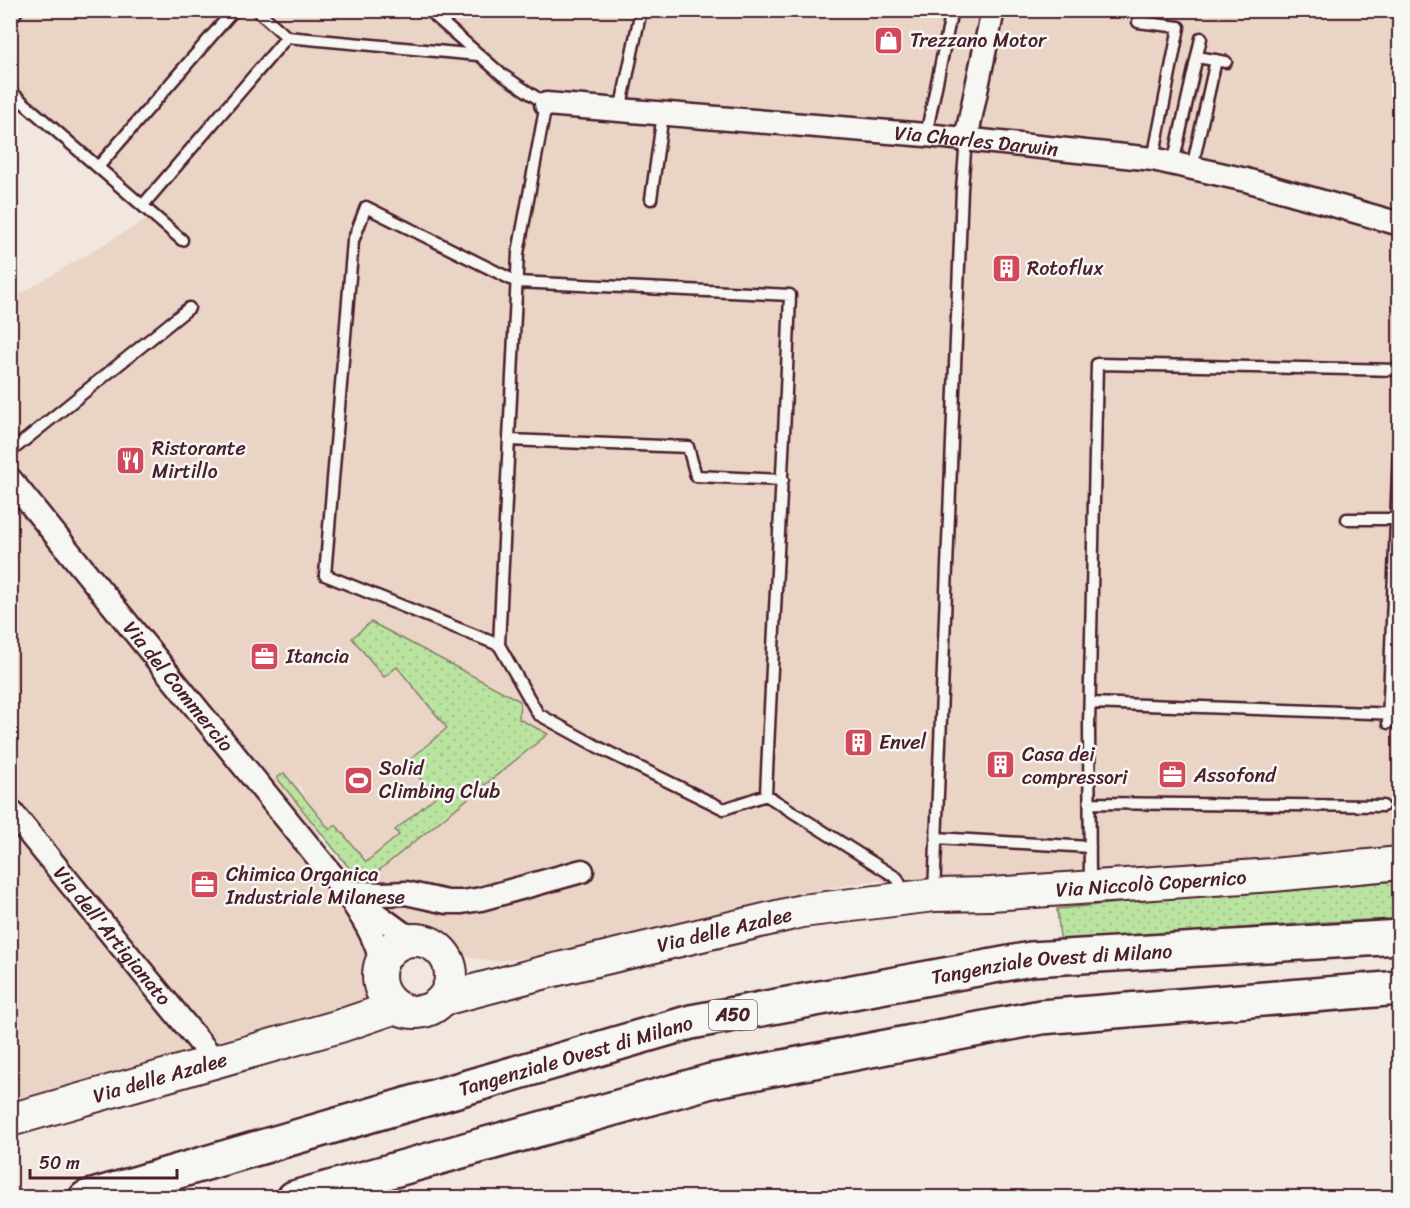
<svg xmlns="http://www.w3.org/2000/svg" width="1410" height="1208" font-family="Sriracha,sans-serif">
<defs>
<pattern id="grass-dots" width="8" height="8" patternUnits="userSpaceOnUse" patternTransform="scale(1.5)"><rect width="8" height="8" fill="#bae3a0"/><path d="M2 2h.1M6 6h.1" fill="none" stroke="#a1c28a" stroke-width="1.8" stroke-linecap="round"/></pattern>
</defs>
<rect width="100%" height="100%" fill="#f1e7de"/>
<filter id="ink" filterUnits="userSpaceOnUse"><feTurbulence type="fractalNoise" baseFrequency=".0167" numOctaves="2"/><feDisplacementMap in="SourceGraphic" scale="12" xChannelSelector="R" yChannelSelector="G"/><feConvolveMatrix kernelMatrix="1 2 1 2 8 2 1 2 1" color-interpolation-filters="sRGB"/></filter>
<g filter="url(#ink)">
<path fill="#ead4c6" d="M11 11H1399V848L1361 850 1122 871 899 886 876 880 794 894 550 954 529 958 495 961 470 958 459 953 423 928 413 926 381 910 346 868 293 775 369 942 380 985 340 1026 11 1120 10 300 147 219 16 106 11 104Z"/>
<path fill="url(#grass-dots)" stroke="#828166" stroke-width="1.5" d="M371 622 520 701 519 719 548 734 362 884 277 778 284 773 330 830 336 825 366 862 399 835 395 830 435 797 407 762 447 728 397 667 384 677 352 638Z
M1399 881V919C1286 922 1173 934 1061 946L1057 909 1148 900Z"/>
<g fill="none" stroke-linecap="round" stroke-linejoin="round">
<defs>
<path id="lane" d="M257 10 287 37
M428 10 501 74 546 104 518 253 499 645 325 575 353 241 366 207 517 282 790 295C784 462 773 628 766 795L897 878 903 890V895
M10 19 18 10
M1138 22 1179 27 1153 159
M1197 57 1226 62
M10 91 182 240
M620 111 641 10
M926 135 952 10
M1173 164 1201 38
M98 167 234 10
M1192 168 1216 60
M651 199 663 114
M143 205 287 37 478 55
M509 440 688 447 696 476 783 480
M10 452 189 308
M1347 519H1400
M499 645 538 714 598 747 724 809 766 795
M1090 703 1400 714
M1388 723 1400 422
M1090 803 1383 806
M936 838 1090 847
M1090 884 1089 726 1097 364 1400 370
M934 894 962 189 966 139"/>
<g id="street">
<path id="s1" d="M546 104 926 135 1153 159 1246 180 1400 224"/>
<path d="M966 139 993 10"/>
<path id="s2" d="M10 479 346 892C361 916 375 935 381 962"/>
<path id="s3" d="M10 810 215 1061"/>
<path d="M346 892 382 894 406 893 447 902H462L481 899 582 871"/>
<path d="M357 900 402 933 421 941"/>
</g>
<g id="secondary">
<circle cx="415" cy="976" r="36"/>
<path id="s4" d="M443 999 546 972 802 911 934 895 991 894 1273 875 1400 863"/>
<path id="s5" d="M10 1120 340 1026 396 1007"/>
</g>
<g id="highway">
<path id="s6" d="M86 1198 691 1022 1031 959 1400 937"/>
<path d="M294 1198 711 1081 1041 1017 1400 988"/>
</g>
</defs>
<use href="#lane" stroke="#4a1f2b" stroke-width="15"/>
<use href="#street" stroke="#4a1f2b" stroke-width="27"/>
<use href="#secondary" stroke="#4a1f2b" stroke-width="36"/>
<use href="#highway" stroke="#4a1f2b" stroke-width="38"/>
<use href="#lane" stroke="#f6f6f2" stroke-width="10"/>
<use href="#street" stroke="#f6f6f2" stroke-width="22"/>
<use href="#secondary" stroke="#f6f6f2" stroke-width="32"/>
<use href="#highway" stroke="#f6f6f2" stroke-width="33"/>
</g>
</g>
<defs>
<symbol id="shop-square" viewBox="-11 -11 22 22"><rect x="-9" y="-9" width="18" height="18" rx="4" fill="#d1495b" stroke="#f6f6f2"/><path d="M-5-2.5h2.3a2.7 3.5 0 0 1 5.4 0H5L5.5 6h-11ZM-1.5-2.5h3a1.5 2.3 0 0 0-3 0Z" fill="#fff"/></symbol>
<symbol id="building-square" viewBox="-11 -11 22 22"><rect x="-9" y="-9" width="18" height="18" rx="4" fill="#d1495b" stroke="#f6f6f2"/><path d="M-4-6H4V6H1V3H-1V6H-4ZM-2.5-4.3h1.7v1.8h-1.7ZM.8-4.3h1.7v1.8H.8ZM-2.5-1h1.7V.8h-1.7ZM.8-1h1.7V.8H.8Z" fill="#fff"/></symbol>
<symbol id="restaurant-square" viewBox="-11 -11 22 22"><rect x="-9" y="-9" width="18" height="18" rx="4" fill="#d1495b" stroke="#f6f6f2"/><path d="M-5-6h1v4h1v-4h1v4h1v-4h1v5L-1.5 .5V6h-2V.5L-5-1ZM5-6V6H3V1.5H1.5Q1.5-4 5-6Z" fill="#fff"/></symbol>
<symbol id="office-square" viewBox="-11 -11 22 22"><rect x="-9" y="-9" width="18" height="18" rx="4" fill="#d1495b" stroke="#f6f6f2"/><path d="M-6-3h4V-5.5h4V-3h4V5H-6ZM-1-4.5V-3h2v-1.5ZM-6 0V1H6V0Z" fill="#fff"/></symbol>
<symbol id="stadium-square" viewBox="-11 -11 22 22"><rect x="-9" y="-9" width="18" height="18" rx="4" fill="#d1495b" stroke="#f6f6f2"/><path d="M0-5a6.5 5 0 1 0 0 10a6.5 5 0 1 0 0-10ZM-3.5-1.8h7v3.6h-7Z" fill="#fff"/></symbol>
</defs>
<g fill-rule="evenodd">
<use href="#shop-square" x="872" y="24" width="33" height="33"/>
<use href="#building-square" x="990" y="252" width="33" height="33"/>
<use href="#restaurant-square" x="114" y="444" width="33" height="33"/>
<use href="#office-square" x="248" y="640" width="33" height="33"/>
<use href="#building-square" x="842" y="726" width="33" height="33"/>
<use href="#building-square" x="984" y="748" width="33" height="33"/>
<use href="#office-square" x="1156" y="758" width="33" height="33"/>
<use href="#stadium-square" x="342" y="764" width="33" height="33"/>
<use href="#office-square" x="188" y="868" width="33" height="33"/>
</g>
<g text-anchor="middle" stroke-width="5" stroke-linejoin="round" paint-order="stroke">
<rect fill="#f6f6f2" stroke="#7e6067" stroke-width="1.5" x="709" y="1000" width="48" height="30" rx="4.5"/>
<g font-size="18" font-weight="bold" fill="#4a1f2b">
<text x="733" y="1021">A50</text>
</g>
<g font-size="20" fill="#4a1f2b" stroke="#f6f6f2" text-anchor="start">
<text x="910" y="47">Trezzano Motor</text>
<text x="1027" y="275">Rotoflux</text>
<text x="152" y="455">Ristorante<tspan x="152" dy="23">Mirtillo</tspan></text>
<text x="286" y="663">Itancia</text>
<text x="879" y="749">Envel</text>
<text x="1022" y="761">Casa dei<tspan x="1022" dy="23">compressori</tspan></text>
<text x="379" y="775">Solid<tspan x="379" dy="23">Climbing Club</tspan></text>
<text x="1194" y="782">Assofond</text>
<text x="226" y="881">Chimica Organica<tspan x="226" dy="23">Industriale Milanese</tspan></text>
</g>
<g font-size="20" fill="#4a1f2b" stroke="#f6f6f2">
<text dy="7" stroke="none"><textPath href="#s1" startOffset="432">Via Charles Darwin</textPath></text>
<text dy="7" stroke="none"><textPath href="#s2" startOffset="267">Via del Commercio</textPath></text>
<text dy="7" stroke="none"><textPath href="#s4" startOffset="720">Via Niccolò Copernico</textPath></text>
<text dy="7" stroke="none"><textPath href="#s4" startOffset="290">Via delle Azalee</textPath></text>
<text dy="7" stroke="none"><textPath href="#s3" startOffset="162">Via dell'Artigianato</textPath></text>
<text dy="7" stroke="none"><textPath href="#s6" startOffset="996">Tangenziale Ovest di Milano</textPath></text>
<text dy="7" stroke="none"><textPath href="#s6" startOffset="510">Tangenziale Ovest di Milano</textPath></text>
<text dy="7" stroke="none"><textPath href="#s5" startOffset="156">Via delle Azalee</textPath></text>
</g>
</g>
<rect width="1410" height="1208" fill="none" stroke="#f6f6f2" stroke-width="36"/>
<rect x="18" y="18" width="1374" height="1172" fill="none" stroke="#4a1f2b" stroke-width="2" filter="url(#ink)"/>
<path d="M30 1169v9h147v-9" fill="none" stroke="#4a1f2b" stroke-width="3"/>
<text x="39" y="1169" font-size="18" fill="#4a1f2b" stroke="#f6f6f2" stroke-width="4.5" paint-order="stroke">50 m</text>
</svg>
